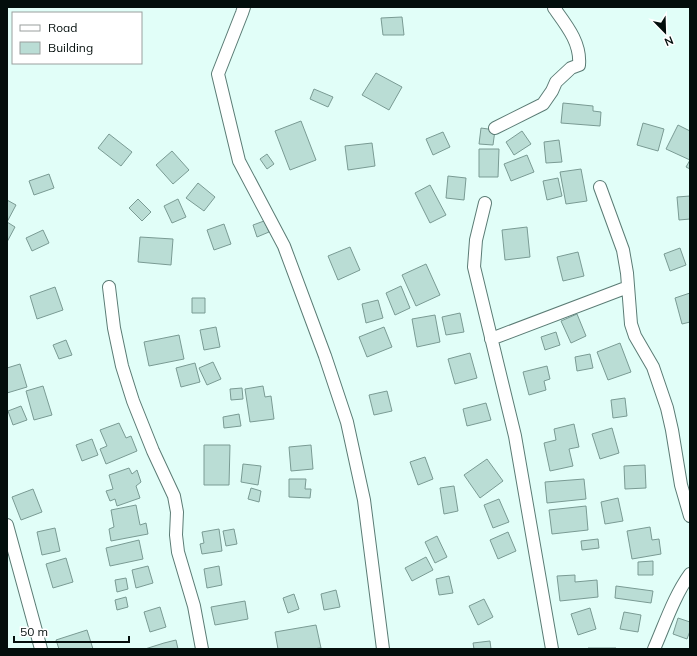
<svg xmlns="http://www.w3.org/2000/svg" width="697" height="656" font-family="Mulish,sans-serif">
<rect width="100%" height="100%" fill="#e1fef8"/>
<path fill="#baddd5" stroke="#7a9b94" d="M402 17 404 35H383L381 18Z
M376 73 402 87 389 110 362 95Z
M314 89 333 97 328 107 310 99Z
M563 103 593 106V111L601 112 600 126 561 123Z
M301 121 316 160 290 170 275 131Z
M643 123 664 129 658 151 637 145Z
M678 125 690 131V169L686 167 690 160 666 149Z
M481 128 495 130 493 145 479 144Z
M522 131 531 144 514 155 506 142Z
M443 132 450 147 433 155 426 139Z
M109 134 132 152 121 166 98 148Z
M559 140 562 162 546 163 544 142Z
M372 143 375 166 348 170 345 146Z
M479 149H499L498 177H479Z
M172 151 189 170 173 184 156 165Z
M267 154 274 164 267 169 260 159Z
M527 155 534 172 511 181 504 164Z
M581 169 587 201 566 204 560 172Z
M49 174 54 188 34 195 29 181Z
M448 176 466 178 464 200 446 198Z
M558 178 562 196 547 200 543 181Z
M198 183 215 197 204 211 186 198Z
M430 185 446 215 430 223 415 193Z
M690 196V219L679 220 677 197Z
M138 199 151 212 142 221 129 208Z
M178 199 186 217 172 223 164 206Z
M7 200 16 205 7 222Z
M264 221 269 232 257 237 253 225Z
M7 222 15 227 7 242Z
M224 224 231 244 214 250 207 230Z
M527 227 530 257 505 260 502 230Z
M43 230 49 243 32 251 26 238Z
M140 237 173 239 171 265 138 262Z
M350 247 360 270 338 280 328 256Z
M680 248 686 265 670 271 664 254Z
M578 252 584 276 563 281 557 257Z
M426 264 440 295 416 306 402 275Z
M401 286 410 308 395 315 386 293Z
M55 287 63 310 37 319 30 296Z
M690 293V322L682 324 675 298Z
M192 298H205V313H192Z
M378 300 383 318 366 323 362 304Z
M460 313 464 332 446 335 442 317Z
M577 314 586 336 571 343 561 321Z
M435 315 440 342 417 347 412 319Z
M216 327 220 347 204 350 200 330Z
M384 327 392 347 367 357 359 337Z
M556 332 560 345 545 350 541 337Z
M179 335 184 359 149 366 144 342Z
M66 340 72 355 59 359 53 345Z
M620 343 631 372 608 380 597 352Z
M470 353 477 378 455 384 448 359Z
M590 354 593 368 577 371 575 357Z
M213 362 221 379 207 385 199 368Z
M195 363 200 382 181 387 176 368Z
M20 364 27 387 7 393V368Z
M547 366 550 379 544 381 546 390 529 395 523 372Z
M43 386 52 415 34 420 26 391Z
M263 386 265 397 271 396 274 419 250 422 245 389Z
M242 388 243 399 231 400 230 389Z
M387 391 392 411 374 415 369 395Z
M625 398 627 416 613 418 611 400Z
M486 403 491 420 467 426 463 409Z
M21 406 27 420 13 425 8 411Z
M239 414 241 426 224 428 223 417Z
M119 423 126 438 131 436 137 451 106 464 100 449 107 446 100 430Z
M574 424 579 447 569 449 573 466 550 471 544 443 556 440 554 429Z
M612 428 619 453 600 459 592 434Z
M92 439 98 455 82 461 76 445Z
M204 445H230L229 485H204Z
M311 445 313 469 291 471 289 447Z
M425 457 433 479 418 485 410 462Z
M487 459 503 481 480 498 464 475Z
M243 464 261 466 258 485 241 482Z
M645 465 646 488 625 489 624 466Z
M129 468 132 474 137 470 141 482 136 486 140 498 117 506 115 499 110 501 106 491 113 489 109 475Z
M289 479H306L305 489H311L310 498 289 497Z
M584 479 586 499 547 503 545 482Z
M454 486 458 511 444 514 440 488Z
M251 488 261 491 259 502 248 499Z
M33 489 42 512 21 520 12 497Z
M618 498 623 521 605 524 601 502Z
M499 499 509 522 493 528 484 505Z
M136 505 140 525 146 523 148 534 111 541 109 529 114 527 111 510Z
M586 506 588 530 552 534 549 510Z
M650 527 652 540 659 539 661 554 632 559 627 531Z
M55 528 60 551 42 555 37 532Z
M219 529 222 551 202 554 200 544 204 543 202 532Z
M234 529 237 544 226 546 223 531Z
M508 532 516 551 498 559 490 540Z
M437 536 447 557 435 563 425 542Z
M598 539 599 548 582 550 581 541Z
M139 540 143 559 110 566 106 548Z
M426 557 433 570 412 581 405 568Z
M66 558 73 582 53 588 46 564Z
M653 561V575H638V562Z
M148 566 153 583 136 588 132 570Z
M219 566 222 585 207 588 204 569Z
M575 575V582L597 580 598 597 560 601 557 576Z
M449 576 453 593 439 595 436 579Z
M126 578 128 589 117 592 115 580Z
M616 586 653 591 651 603 615 598Z
M336 590 340 607 324 610 321 594Z
M294 594 299 609 288 613 283 598Z
M126 597 128 607 117 610 115 600Z
M484 599 493 617 478 625 469 606Z
M245 601 248 619 215 625 211 607Z
M160 607 166 627 150 632 144 612Z
M590 608 596 629 578 635 571 614Z
M624 612 641 615 638 632 620 629Z
M678 618 690 622V631L687 639 673 634Z
M316 625 321 648 312 649H278L275 632Z
M87 630 93 649H59L56 640Z
M176 640 178 649H145L164 643Z
M490 641 491 649H474L473 643Z
M588 648H616V649H588Z"/>
<g fill="none" stroke-linecap="round" stroke-linejoin="round">
<defs>
<path id="minor" d="M244 7 242 13 218 74 239 161 284 246 325 356 347 422 364 500 383 649
M495 128 543 104 552 91 556 82 571 68 579 65C581 43 567 26 554 8L556 7
M600 187 623 250 627 273 631 324 635 336 653 367 667 408 672 430 681 485 690 516
M485 203 476 240 474 267 515 436 552 649
M109 287 114 328 122 366 133 401 153 451 174 496 177 512 176 535 178 552 194 606 202 649
M491 339 628 287
M7 525 41 649
M654 649C665 624 674 596 690 574"/>
</defs>
<use href="#minor" stroke="#5b7c75" stroke-width="14"/>
<use href="#minor" stroke="#fff" stroke-width="12"/>
</g>
<rect width="697" height="656" fill="none" stroke="#030e0c" stroke-width="16"/>
<rect x="12" y="12" width="130" height="52" fill="#ffffff" stroke="#9a9f9e"/>
<rect x="20" y="25" width="20" height="6" fill="#ffffff" stroke="#9a9f9e"/>
<text x="48" y="32" font-size="12" fill="#030e0c">Road</text>
<rect x="20" y="42" width="20" height="12" fill="#baddd5" stroke="#9a9f9e"/>
<text x="48" y="52" font-size="12" fill="#030e0c">Building</text>
<g transform="translate(665 32) rotate(157)" stroke="#ffffff" stroke-width="3" paint-order="stroke">
<path d="M0-3L7 15L0 10L-7 15Z" fill="#030e0c"/>
<text y="-6" font-size="11" font-weight="bold" text-anchor="middle" fill="#030e0c">N</text>
</g>
<path d="M14 636v6h115v-6" fill="none" stroke="#030e0c" stroke-width="2"/>
<text x="20" y="636" font-size="12" fill="#030e0c" stroke="#ffffff" stroke-width="3" paint-order="stroke">50 m</text>
</svg>
